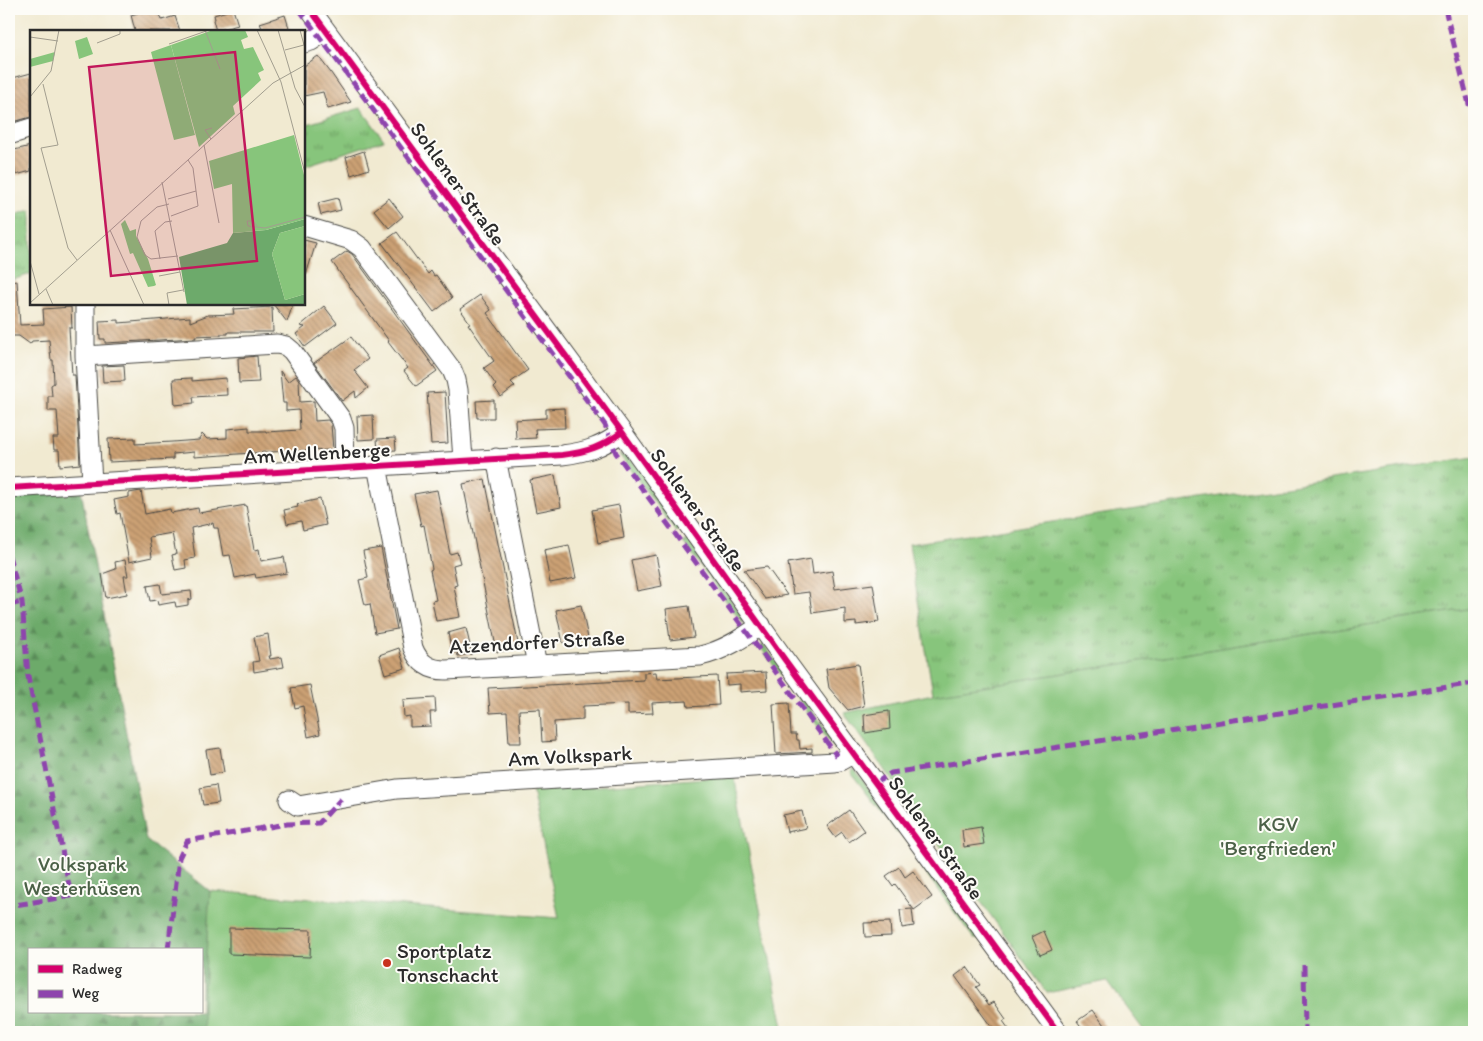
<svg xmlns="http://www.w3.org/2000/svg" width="1483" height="1041" font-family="Itim,sans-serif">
<defs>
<pattern id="grass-tufts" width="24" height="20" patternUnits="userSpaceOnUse" patternTransform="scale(1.25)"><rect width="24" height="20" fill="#87c57b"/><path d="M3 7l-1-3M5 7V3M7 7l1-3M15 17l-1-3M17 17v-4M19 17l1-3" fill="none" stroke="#6fa065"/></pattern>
<pattern id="forest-firs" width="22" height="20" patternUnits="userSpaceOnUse" patternTransform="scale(1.25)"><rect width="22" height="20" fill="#6daa6b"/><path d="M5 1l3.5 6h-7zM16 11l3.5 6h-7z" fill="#5a8b58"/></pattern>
<pattern id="building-back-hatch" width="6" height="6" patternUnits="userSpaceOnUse" patternTransform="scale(1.25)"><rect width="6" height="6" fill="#cca174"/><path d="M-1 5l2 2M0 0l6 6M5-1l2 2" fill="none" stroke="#a6835f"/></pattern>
</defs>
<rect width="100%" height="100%" fill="#fdfcf7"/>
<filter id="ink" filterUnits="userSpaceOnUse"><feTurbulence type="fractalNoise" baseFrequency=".02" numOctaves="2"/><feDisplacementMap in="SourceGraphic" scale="10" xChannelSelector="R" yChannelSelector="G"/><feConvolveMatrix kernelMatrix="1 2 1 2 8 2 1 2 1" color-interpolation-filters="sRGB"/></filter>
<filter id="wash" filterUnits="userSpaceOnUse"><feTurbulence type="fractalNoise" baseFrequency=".0096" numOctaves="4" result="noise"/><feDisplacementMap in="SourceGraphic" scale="20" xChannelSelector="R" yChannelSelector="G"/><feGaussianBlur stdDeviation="1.12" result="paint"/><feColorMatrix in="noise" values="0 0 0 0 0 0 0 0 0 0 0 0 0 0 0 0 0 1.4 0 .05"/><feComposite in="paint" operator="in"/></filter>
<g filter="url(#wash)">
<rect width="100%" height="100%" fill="#f1ead1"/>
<path fill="url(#grass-tufts)" stroke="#597853" d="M361 108 384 140 304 166V125Z
M31 210V274L9 281V217Z
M619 454 632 460 681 526 676 532Z
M1474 457V608L933 694 909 544Z
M690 540 741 614 743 624 683 542Z
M762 645H764L839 747 834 748 761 648Z
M852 769 855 770 902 833H897L852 774Z
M918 855 980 939H974L914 857Z"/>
<path fill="url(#forest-firs)" stroke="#4c6a4b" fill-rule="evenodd" d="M81 490 146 840 210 891 203 1008 204 1032H9V494ZM29 950H201V1012H29Z"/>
<path fill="#87c57b" stroke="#597853" d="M1474 608V1032H1145L1107 981 1047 993 844 713 933 694Z
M734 776 784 1032H204L203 1008 210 891 559 918 532 791Z"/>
<g id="blocks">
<path fill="url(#building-back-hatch)" d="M151 9H158L162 20 175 16 180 31H135L131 15Z
M233 9 238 25 216 31 213 20 215 19 214 15Z
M285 15 290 31H263L260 23Z
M318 56 331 73 351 102 328 109 323 92 304 96V66Z
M31 73V117L9 123V79Z
M31 146V171L16 175 10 151Z
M364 151 369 169 351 175 346 157Z
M338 198 341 210 321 215 318 203Z
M389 198 403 216 389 228 374 210Z
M397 232 428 274 431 271 434 276 436 275 452 298 434 312 382 243Z
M304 240 316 243 306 275H304Z
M347 251 352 254 437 371 416 386 404 371 408 368 388 342 389 341 332 262Z
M17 281 20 325 44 324 43 309 71 307 72 328H69L72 375H75L80 464 60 466 59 450H54L53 438H59L57 411H48V396H52L51 385 54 383 53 360H51L49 340 32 341 30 344 19 336H9V282Z
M480 295 491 310 487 313 528 370 511 382 515 386 501 397 494 387 496 385 484 368 494 361 468 324 470 323 460 309Z
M273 304H293L287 322Z
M324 306 337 323 305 347 296 334 305 327 300 326Z
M272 307 273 332H228V334H220V335L195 336 196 338 105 343V339H100L99 321 119 320V323L190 317V322L208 315 234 314 233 309Z
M351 337 368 359 354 370 368 388 356 398 355 391 342 401 314 363Z
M257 356 259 382 239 383 238 358Z
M124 365 125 381 103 382 102 366Z
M280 371 288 382 296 376 299 380 300 402 314 401 315 421 328 420 331 424 333 450 267 452 194 457V452L173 454V459L109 462 108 439 135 438V444L172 442 199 440 202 434 207 439 227 438V429L249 427V431H266V432L300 430 299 410 286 411V403H283Z
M192 378V381L226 378 227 395 193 397 194 403 175 405 173 379Z
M445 392 448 443 431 444 427 393Z
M494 400V418H477L476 401Z
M564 408 565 428 535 429 536 438 516 439 515 420 546 418V409Z
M373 415 374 439 358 440 357 416Z
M395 438 396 450 378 451 377 439Z
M555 475 561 507 536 512 530 480Z
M485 479 519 648 497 652 463 484Z
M437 490 450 554 457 552 460 563 453 565 457 585 454 586 460 617 436 621 432 601 436 600 430 570 432 569 424 525 421 526 414 494Z
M141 491 145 514 170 509 171 513 198 508 199 513 246 505 254 550 259 549 261 561 284 557 287 573 256 578 255 574 235 578 230 555 223 556 218 528H214L213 523 191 528 195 558 185 560 186 568 175 570 172 555 176 554 172 533 149 537 152 557 129 562 120 513 117 514 114 500 129 497V493Z
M320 499 326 525 303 530 301 521 287 524 284 510 298 507 297 504Z
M619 505 624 538 598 543 592 510Z
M569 545 576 578 550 583 544 550Z
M381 548 397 629 375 633 370 604 365 605 359 580 368 578 363 551Z
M656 555 662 586 637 591 631 560Z
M811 559 813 574 832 571 835 589 873 584 879 622 856 625V622L845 623V608L812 613 809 592 793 594 788 563Z
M125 560 128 576H124L127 594 106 598 102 574 116 569 115 562Z
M767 567 787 595 765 599 744 570Z
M160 584 162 594 191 591 192 599 188 600V605L176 607 175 602 158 605 157 600 150 601 147 586Z
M581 605 588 638 563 643 556 610Z
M689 606 694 637 670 640 666 609Z
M466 628 472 654 458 656 457 652 452 653 448 633Z
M268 634 271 656H269L270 659 282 657 284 667 254 672 253 662 259 661 254 637Z
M399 648 405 668 385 674 379 655Z
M858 664 864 706 848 710 829 688 826 669Z
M656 672 657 679 717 676 719 705 688 707 687 701 652 703 653 713 628 714V704L583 706V720L554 722 555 741 542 742 540 709 519 710 521 743H509L507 712 490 713 488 688 644 680V673Z
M766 672 767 690 740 692V684L727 685 726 674Z
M310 685 320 734 308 737 303 706 295 708 291 688Z
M435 698 436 712H430L431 726 410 727V716L404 717 403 700Z
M789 703 791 734H796L797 740H799L800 749 812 748V752L776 754 773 704Z
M889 711 890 729 865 733 864 715Z
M220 748 224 772 210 775 206 750Z
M216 785 219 803 203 805 200 788Z
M849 810 864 831 849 842 842 832 835 837 827 826Z
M802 811 806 828 787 832 783 815Z
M981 827 984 844 964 847 962 830Z
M899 867 905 877 913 871 932 897 914 910 895 884 893 886 886 876Z
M912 909 914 926 902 928 900 910Z
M890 922 891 936 865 937 864 923Z
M229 928 311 930 310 957 229 954Z
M1044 931 1052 950 1040 955 1032 937Z
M967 967 980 985 976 987 989 1005 994 1002 1006 1019 1003 1021 1011 1032H996L955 976Z
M1093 1010 1109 1032H1085L1077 1021Z"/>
</g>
</g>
<g filter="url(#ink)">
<use href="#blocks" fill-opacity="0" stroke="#494844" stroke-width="1"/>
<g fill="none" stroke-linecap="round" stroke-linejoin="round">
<defs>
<path id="minor" d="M310 9 622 432 785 660 1058 1032
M304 43 311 41 326 31
M9 135 31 128
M304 226 351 240 362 248 452 370 456 380 458 390 463 460
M85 304V356L92 483
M85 356 277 344 286 346 292 351 341 419 344 428 345 468
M496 458 537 665
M377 466 413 648C419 663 429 670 446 670L700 656C723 651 743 638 761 625
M9 488 562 455C587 452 602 447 622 432
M289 800 298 806 397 789 835 762 840 761 854 753"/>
</defs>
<use href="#minor" stroke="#494844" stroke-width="21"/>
<use href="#minor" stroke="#fff" stroke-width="19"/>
<path stroke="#8e44ad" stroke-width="5" stroke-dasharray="10 5" stroke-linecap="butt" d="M299 9 605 425 616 453 837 756
M1445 9 1474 124
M9 556 22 602 28 676 71 896 9 906
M9 605 22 602
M876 783 891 773 1474 683
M168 950 179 858 187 841 287 824 319 823 341 799
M1304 965 1305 1032"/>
<defs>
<path id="cycleway" d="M310 9 622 432 785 660 1058 1032
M9 488 562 455C587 452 602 447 622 432"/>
</defs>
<use href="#cycleway" stroke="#fdfcf7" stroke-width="9"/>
<use href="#cycleway" stroke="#d6006c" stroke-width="6"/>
</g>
</g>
<circle fill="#c8321e" stroke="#fdfcf7" stroke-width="2" cx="387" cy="963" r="5"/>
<g text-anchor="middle" stroke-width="4" stroke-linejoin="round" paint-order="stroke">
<g font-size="21" fill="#2b2b2b" stroke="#fdfcf7">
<text transform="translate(458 184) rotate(54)" y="7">Sohlener Straße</text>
<text transform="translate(317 453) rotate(-3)" y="7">Am Wellenberge</text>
<text transform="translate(698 510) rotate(54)" y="7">Sohlener Straße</text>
<text transform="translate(537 642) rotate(-3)" y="7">Atzendorfer Straße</text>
<text transform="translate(570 756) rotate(-3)" y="7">Am Volkspark</text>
<text transform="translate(936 838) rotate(54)" y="7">Sohlener Straße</text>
</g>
<g font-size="21" fill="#4b6147" stroke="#fdfcf7">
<text x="1278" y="831">KGV<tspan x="1278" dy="24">'Bergfrieden'</tspan></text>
<text x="82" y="871">Volkspark<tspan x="82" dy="24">Westerhüsen</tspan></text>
</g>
<g font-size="21" fill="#2b2b2b" stroke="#fdfcf7" text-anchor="start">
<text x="397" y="958">Sportplatz<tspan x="397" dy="24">Tonschacht</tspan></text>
</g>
</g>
<g transform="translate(30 30)">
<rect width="275" height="275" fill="#f1ead1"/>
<path d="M57 7 63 24 49 29 45 11ZM141 15 165 105 144 110 121 22ZM25 22 23 31 0 37V29ZM95 190 100 201 106 199V206L118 229 126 255 124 256 118 257 103 223 100 224 91 194Z" fill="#87c57b"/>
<path d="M275 189V196L250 203 242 224 255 270 275 264V275H157L149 227 197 213 203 203 236 200Z" fill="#6daa6b"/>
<path d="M275 196V264L255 270 242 224 250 203Z" fill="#87c57b"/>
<path d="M183 0H215L218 7 211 10 214 19 223 17 234 40 228 43 231 50 203 76 205 84 169 117 141 15ZM264 105 275 149V189L236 200 203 203 202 154 184 159 179 131Z" fill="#87c57b"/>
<path fill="none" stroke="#a29e8f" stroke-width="1" d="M175 0 190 39M227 0 251 52 275 143M248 0 265 58 275 77M0 7 28 11M67 13 90 4V0M139 14 179 0M255 20 274 15 270 0M13 54 28 115 11 118 38 218 47 230M0 67 21 41 29 0M181 109 175 100 182 98M174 115 189 193M132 152 154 262M138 169 166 161M139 174 127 177 111 191 107 207 115 225 121 229 148 226M141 186 168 176 163 138 158 130M227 196 223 191H217L218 196 235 198 275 187M80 200 114 275M130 229 125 201 135 192 142 191M0 231 9 264M129 246 150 242M16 259 23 275M0 273 243 53 275 35M139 275 137 263 153 260"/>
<path fill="#c2185b" fill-opacity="0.15" stroke="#c2185b" stroke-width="2.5" d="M205 22 227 231 81 246 59 37Z"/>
<rect width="275" height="275" fill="none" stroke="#2b2b2b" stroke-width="2.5"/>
</g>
<rect width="1483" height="1041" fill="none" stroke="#fdfcf7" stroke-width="30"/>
<rect x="28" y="948" width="175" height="65" fill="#fdfcf7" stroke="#a9a8a5"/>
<rect x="38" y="965" width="25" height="8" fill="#d6006c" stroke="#a9a8a5"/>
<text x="72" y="974" font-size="15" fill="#2b2b2b">Radweg</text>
<rect x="38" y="990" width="25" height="8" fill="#8e44ad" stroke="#a9a8a5"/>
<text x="72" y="998" font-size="15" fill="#2b2b2b">Weg</text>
</svg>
